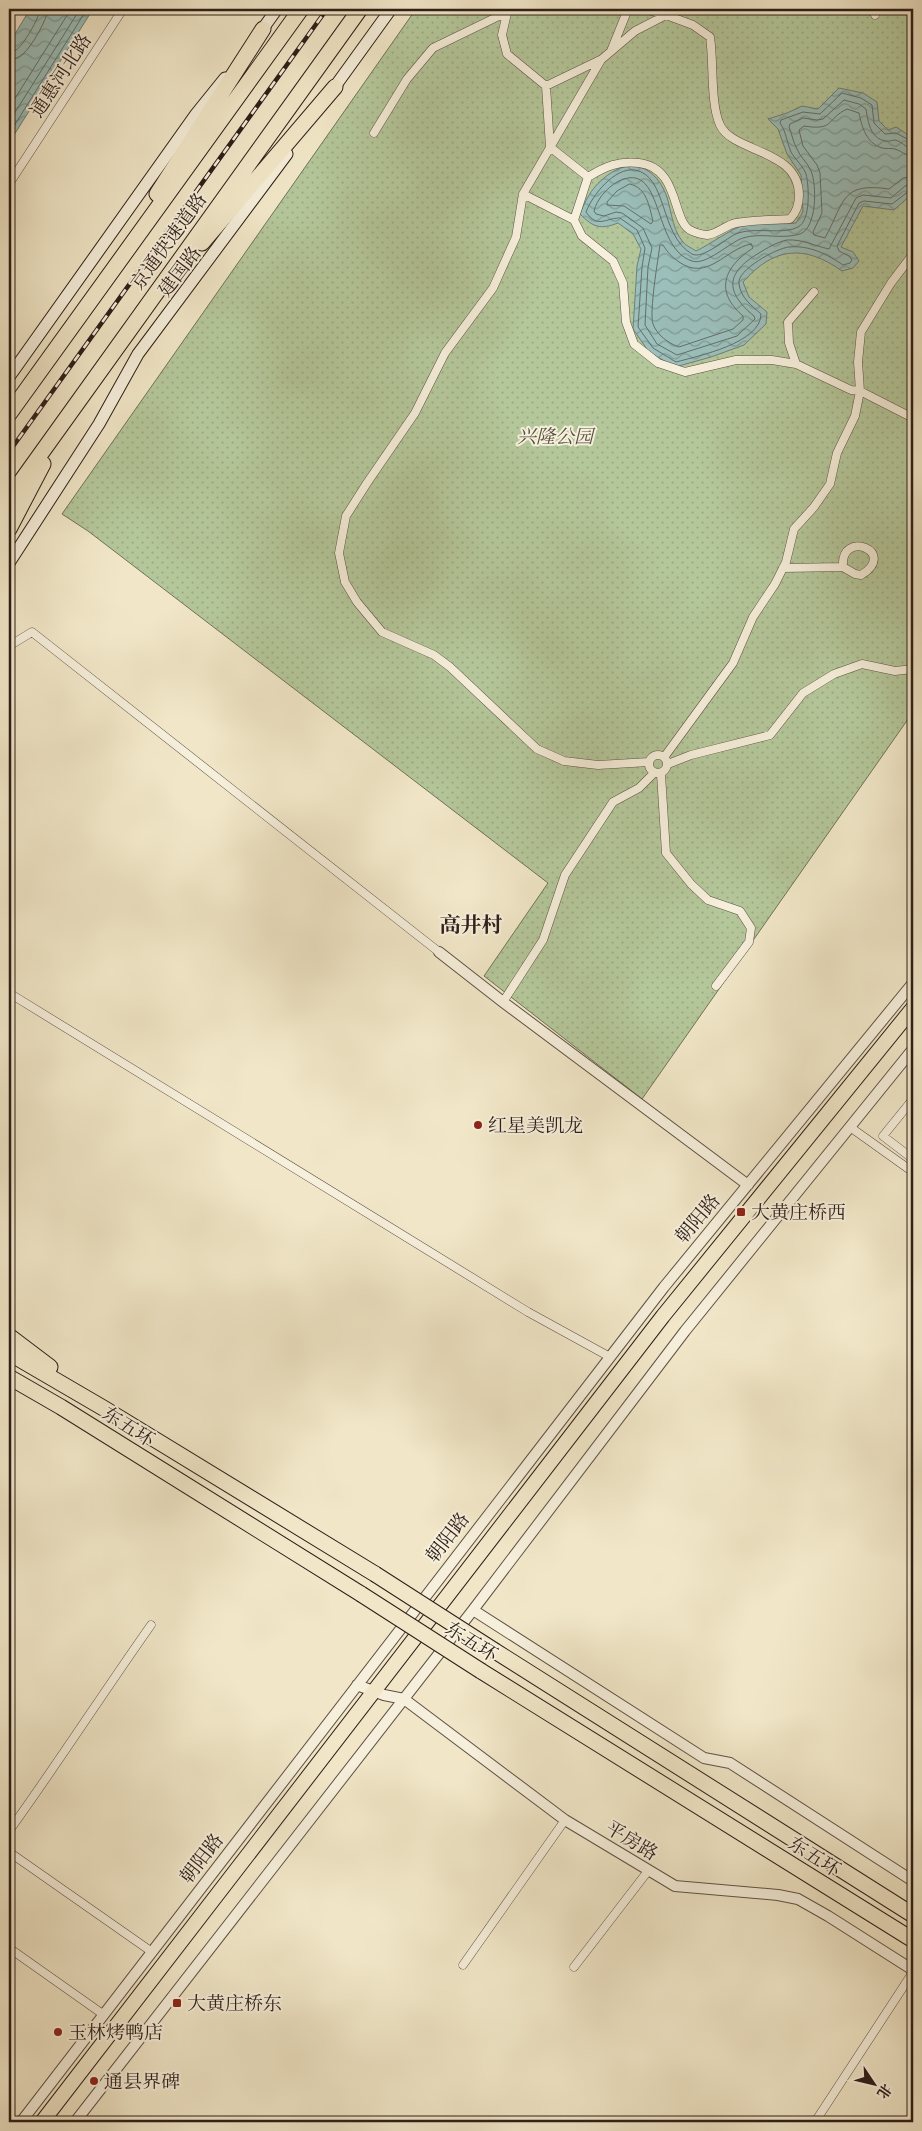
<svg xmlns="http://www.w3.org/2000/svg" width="922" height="2131" font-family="'IM FELL French Canon','Noto Serif SC',serif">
<defs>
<pattern id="park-dots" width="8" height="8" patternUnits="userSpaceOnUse" patternTransform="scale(1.25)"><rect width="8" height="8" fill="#b4c79a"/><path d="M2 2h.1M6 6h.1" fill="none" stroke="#9baa84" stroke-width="1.8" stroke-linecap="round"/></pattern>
<pattern id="water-waves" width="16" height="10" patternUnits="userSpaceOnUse" patternTransform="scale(1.25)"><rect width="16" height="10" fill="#9bbfba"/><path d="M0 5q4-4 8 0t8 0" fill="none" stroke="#7f9b96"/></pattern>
</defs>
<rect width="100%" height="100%" fill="#f1e7c8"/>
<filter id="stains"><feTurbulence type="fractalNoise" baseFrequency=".004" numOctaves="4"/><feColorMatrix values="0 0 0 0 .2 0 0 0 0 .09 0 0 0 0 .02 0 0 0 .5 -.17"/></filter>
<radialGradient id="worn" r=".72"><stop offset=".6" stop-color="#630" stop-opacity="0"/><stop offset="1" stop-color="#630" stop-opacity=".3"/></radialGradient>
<path fill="url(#park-dots)" stroke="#70725a" d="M416 9H913V712L642 1099 484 976 548 883 88 531 62 514Z"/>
<path fill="url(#water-waves)" stroke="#6f7f7a" d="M30 9H93L9 143V44Z
M839 88 863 93 877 102 879 121 888 130 896 127 913 138V193L894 210 863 206 841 247 853 252 859 261 853 268 842 271C804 244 774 247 743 282L749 297 767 312 766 324 744 345 711 357 675 367 649 352 633 329 637 266 641 249 633 234 618 223C600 230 593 227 580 214 588 194 596 181 616 170 635 160 653 169 663 188 672 204 670 227 683 242 686 246 692 248 696 251 711 244 730 229 745 225 758 222 781 225 796 223L803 212 801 175 787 154 778 129 768 119 787 113 802 106 818 109Z"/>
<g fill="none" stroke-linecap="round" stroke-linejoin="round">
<path stroke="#646e6a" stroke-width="1" d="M9 52C12 51 13 52 16 50 23 46 40 17 40 9
M9 59C14 59 19 58 23 54 32 46 47 20 48 9
M9 108 71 9
M9 122 80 9
M9 134 87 9
M913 142 896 133 885 134 874 123 872 105 861 98 842 93 820 114 803 112 781 120 780 123C786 131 787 143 791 152 795 159 803 166 806 174 809 185 811 221 798 227 784 235 756 227 738 233 727 237 703 260 692 254 659 235 668 176 635 170 614 167 592 196 586 212 598 229 605 218 620 218L637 230 645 248 642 267 638 327 653 348 676 362C698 356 761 343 761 314 751 305 741 298 739 284 736 270 777 248 789 247 809 245 827 254 843 265L850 263 852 260 849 256 839 251 837 246 859 203 864 201 892 204 909 191 913 190
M913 149C906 148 901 141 895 140 892 140 889 142 886 141 870 139 868 121 866 109L859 104 844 100 823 119 817 120 803 118 790 124 789 127C792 134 793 142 797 149 800 157 808 163 811 171 817 185 817 228 800 234 781 240 761 232 743 238 730 242 706 266 692 261 651 248 665 157 617 182 607 188 597 199 594 211L596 214 604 216 616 212 622 213 643 228 652 248 648 267 645 325 657 344 677 355 737 336 755 319 754 316C725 292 725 273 759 253 767 248 777 242 787 240 802 239 815 246 829 249L856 198 863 195 891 198 905 186 913 184
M913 156C905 156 902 151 895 149 891 148 886 149 882 148 866 143 862 127 859 113L847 109C826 119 835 131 804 126L799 130 803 146 817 165 820 173 822 213 813 232 814 235 825 238C845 201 841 182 889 189L903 178 913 176
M630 184C647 188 649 206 653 221L651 224 624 206 607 205V202L617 191Z
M751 244 753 248C724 267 714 291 743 316V320L733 329 679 347C668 343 657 335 653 324 649 313 658 259 660 245H663C668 253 672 257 679 262 708 282 725 249 751 244Z"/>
<defs>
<path id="minor" d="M508 9 502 35 507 54 546 86 602 59 635 31 666 15 693 25 710 37C714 62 710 103 720 125 733 153 799 149 799 195 799 205 797 212 790 219 772 220 753 220 736 223 726 225 717 234 707 235 704 235 696 233 692 231 671 223 681 168 639 163 618 161 606 166 588 177L550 147 546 86
M644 9 666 15
M872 9 875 15
M611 51 628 9
M601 60 523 194 574 220 582 236 613 261 623 283 626 322 634 344 658 363 685 372 736 360H772L796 364 851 390 860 391 913 418
M374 133 407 79 433 48 505 13
M9 184 123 9
M523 194 516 237 493 288 445 353 415 413 367 483 346 516 339 553 345 582 357 602 382 632 434 655 450 667 537 749 564 761 598 765 649 762
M574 220 588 177
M796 364 789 343 788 322 814 292
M783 568 843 567 855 574 861 575C899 552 840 528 843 567
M9 646 32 632 439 952
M649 764a9 9 0 1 1 18 0a9 9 0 1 1-18 0Z
M665 756 733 663 753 617 775 584 786 562 794 529 814 507 830 484 837 453 855 416 860 391 858 362 861 332 891 283 913 254
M668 764 691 755 770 735 803 693 834 674 862 664 895 671 913 669
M661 774 666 853 691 884 708 900 740 911 751 928 749 942 716 986
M9 993 528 1312 610 1357
M503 1002 543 940 565 875 613 802 639 788 654 773
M913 1099 883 1136 913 1159
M850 1127 913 1172
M9 1831C58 1763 103 1693 151 1625
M9 1852 152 1952
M9 1948 104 2015
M463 1965 565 1820
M574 1967 648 1871
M815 2122 913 1972"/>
<path id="tertiary" d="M439 952 503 1002 748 1185
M473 1610 704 1758 730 1763 913 1881
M357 1685 384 1695 404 1699 565 1820 675 1886 778 1895 798 1899 828 1916 913 1970
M21 2122 664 1287 913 983
M75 2122 473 1610 685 1331 913 1049"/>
<path id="secondary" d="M259 34 277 9
M331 92 391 9
M9 377 196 114 225 78
M9 563 99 424 138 354 287 154"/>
<path id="trunk" d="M42 2122 663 1316 913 1008"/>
<path id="motorway" d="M157 194 263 29
M202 243 335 87
M9 414 301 9
M9 498 360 9
M9 529 43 464
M9 1336 50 1367
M9 1353 105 1409 375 1574
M9 1377 61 1407 361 1594
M495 1651 913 1915
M481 1671 913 1940"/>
</defs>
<use href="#minor" stroke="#5e5045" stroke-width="9"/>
<use href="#tertiary" stroke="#5e5045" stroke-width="12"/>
<use href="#secondary" stroke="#2d1e19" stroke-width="13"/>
<use href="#trunk" stroke="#2d1e19" stroke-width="16"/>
<use href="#motorway" stroke="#2d1e19" stroke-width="17"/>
<use href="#minor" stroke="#f6efdb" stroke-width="8"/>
<use href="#tertiary" stroke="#f6efdb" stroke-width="10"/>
<use href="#secondary" stroke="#f6efdb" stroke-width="11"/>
<use href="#trunk" stroke="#f1e7c8" stroke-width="14"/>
<use href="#motorway" stroke="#f1e7c8" stroke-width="15"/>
<defs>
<path id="rail" d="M9 452 327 9"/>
</defs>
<use href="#rail" stroke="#2d1e19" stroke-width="4.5"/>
<use href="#rail" stroke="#f6efdb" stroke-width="2.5" stroke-dasharray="8" stroke-linecap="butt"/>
<defs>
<path id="motorway-bridge" d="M375 1574 495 1651
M361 1594 481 1671"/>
</defs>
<use href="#motorway-bridge" stroke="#2d1e19" stroke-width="17" stroke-linecap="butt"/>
<use href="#motorway-bridge" stroke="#f1e7c8" stroke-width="15"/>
</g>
<g fill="#8f2418" stroke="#f6efdb" stroke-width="2">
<circle cx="478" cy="1125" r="5"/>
<rect x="736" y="1207" width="10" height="10" rx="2.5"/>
<rect x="172" y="1998" width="10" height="10" rx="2.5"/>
<circle cx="58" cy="2032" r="5"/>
<circle cx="94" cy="2081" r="5"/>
</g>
<g text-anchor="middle" stroke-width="4" stroke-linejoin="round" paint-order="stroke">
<g font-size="19" fill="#2d1e19" stroke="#f6efdb">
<text transform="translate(60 75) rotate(-57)" y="7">通惠河北路</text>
<text transform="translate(168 241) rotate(-54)" y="7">京通快速道路</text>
<text transform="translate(179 271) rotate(-53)" y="7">建国路</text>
<text transform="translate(697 1218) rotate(-50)" y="7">朝阳路</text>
<text transform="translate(129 1426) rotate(32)" y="7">东五环</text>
<text transform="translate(447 1537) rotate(-52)" y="7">朝阳路</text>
<text transform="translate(472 1641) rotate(32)" y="7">东五环</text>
<text transform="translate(632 1840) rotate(31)" y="7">平房路</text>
<text transform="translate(815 1856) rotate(32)" y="7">东五环</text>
<text transform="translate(201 1858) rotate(-52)" y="7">朝阳路</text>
</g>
<g font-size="19" font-style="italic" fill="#565140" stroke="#f6efdb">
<text x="555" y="443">兴隆公园</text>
</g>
<g font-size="19" fill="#2d1e19" stroke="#f6efdb" text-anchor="start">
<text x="488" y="1132">红星美凯龙</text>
<text x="751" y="1219">大黄庄桥西</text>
<text x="187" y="2010">大黄庄桥东</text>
<text x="68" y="2039">玉林烤鸭店</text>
<text x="104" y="2088">通县界碑</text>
</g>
<g font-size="21" font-weight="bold" fill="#2d1e19" stroke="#f6efdb">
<text x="471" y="932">高井村</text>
</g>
</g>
<rect width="922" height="2131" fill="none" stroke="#f1e7c8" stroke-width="30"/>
<rect x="10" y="10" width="902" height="2111" fill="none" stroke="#2d1e19" stroke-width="2.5"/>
<rect x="15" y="15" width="892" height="2101" fill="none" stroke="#2d1e19"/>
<g transform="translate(874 2084) rotate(125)" stroke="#f6efdb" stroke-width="4" paint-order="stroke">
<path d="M0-4L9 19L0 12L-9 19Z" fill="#2d1e19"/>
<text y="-8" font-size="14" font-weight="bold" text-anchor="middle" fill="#2d1e19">北</text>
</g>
<rect width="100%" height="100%" filter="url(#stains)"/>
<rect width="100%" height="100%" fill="url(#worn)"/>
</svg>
